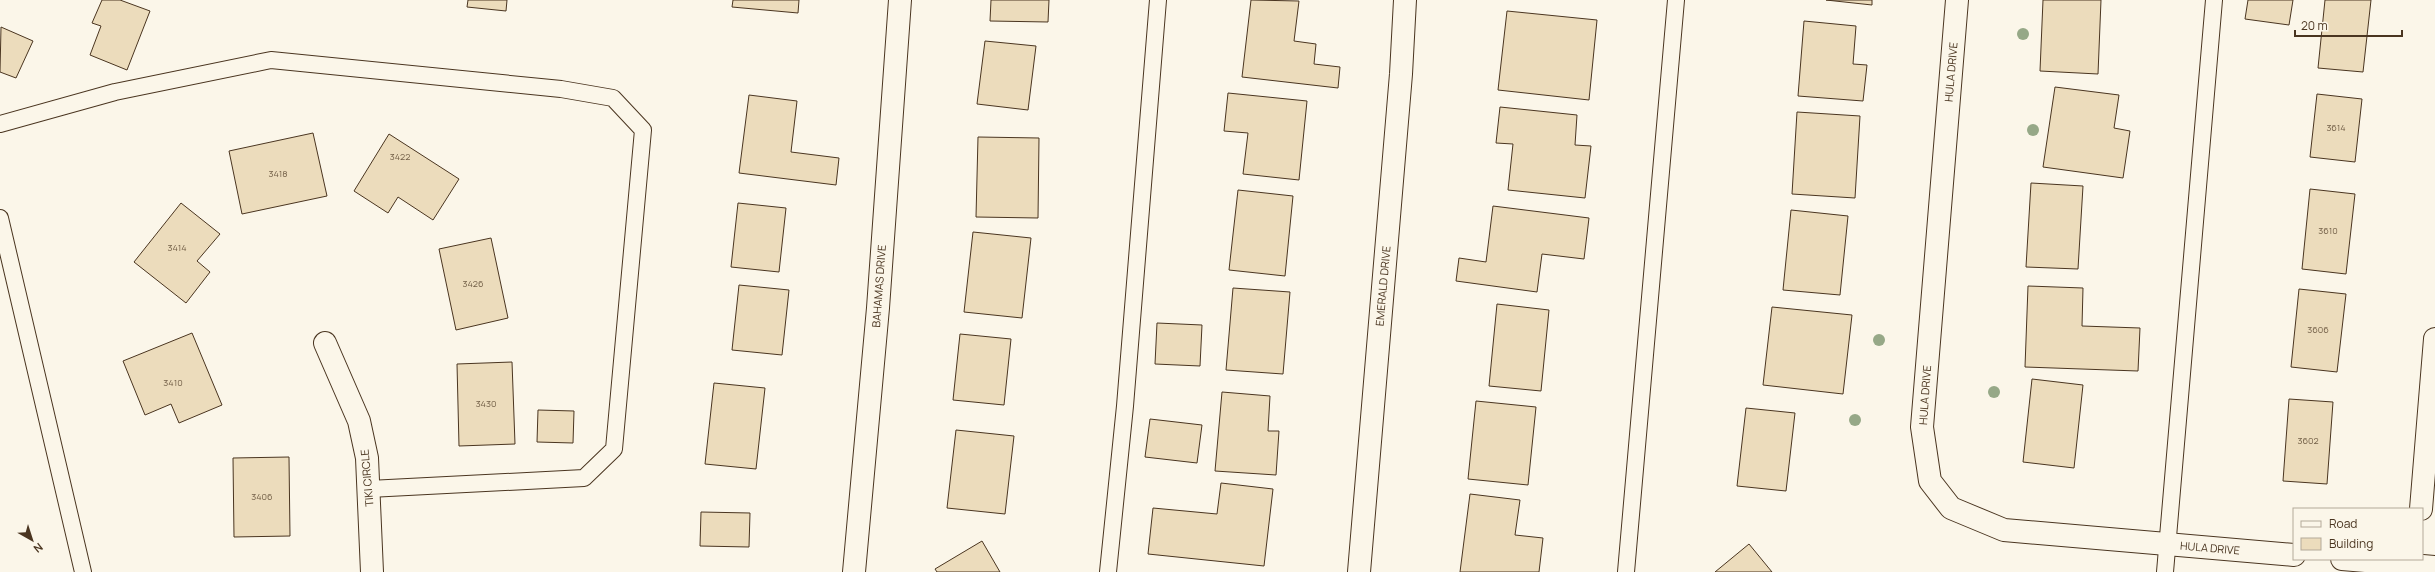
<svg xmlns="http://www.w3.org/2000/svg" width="2435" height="572" font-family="Manrope,sans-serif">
<rect width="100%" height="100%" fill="#fbf6e9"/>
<path fill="#ecdcbc" stroke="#4a3520" d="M102 0H120L150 11 127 70 90 55 101 26 92 23Z
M468 0H507L506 11 467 7Z
M733 0H799L798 13 732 7Z
M991 0H1049L1048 22 990 21Z
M1251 0 1299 1 1294 41 1316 44 1314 64 1340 67 1338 88 1242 77Z
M1826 0H1872V5Z
M2043 0H2101L2098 74 2040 71Z
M2248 0H2293L2289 25 2245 19Z
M2325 0H2371L2363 72 2318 68Z
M1507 11 1597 20 1589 100 1498 90Z
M1804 21 1856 26 1853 64 1867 65 1863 101 1798 96Z
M1 27 33 41 16 78 0 72Z
M985 41 1036 46 1028 110 977 104Z
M2055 87 2119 95 2114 128 2130 131 2123 178 2043 167Z
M1228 93 1307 101 1299 180 1243 174 1248 133 1224 131Z
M2317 94 2362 99 2355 162 2310 157Z
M749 95 797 101 791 152 839 158 836 185 739 173Z
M1500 107 1577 115 1575 145 1591 146 1585 198 1508 190 1513 144 1496 143Z
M1797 112 1860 116 1855 198 1792 194Z
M313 133 327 196 242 214 229 151Z
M389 134 459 179 433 220 398 197 388 213 354 191Z
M978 137 1039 138 1038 218 976 217Z
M2031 183 2083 186 2078 269 2026 267Z
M2310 189 2355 194 2346 274 2302 269Z
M1238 190 1293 196 1285 276 1229 270Z
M181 203 220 234 197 261 210 272 186 303 134 262Z
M738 203 786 208 779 272 731 267Z
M1493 206 1589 218 1584 259 1542 254 1537 292 1456 281 1459 258 1486 262Z
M1791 210 1848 216 1840 295 1783 290Z
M973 232 1031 238 1022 318 964 312Z
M491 238 508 318 456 330 439 249Z
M739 285 789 290 782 355 732 350Z
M2028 286 2083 288 2082 326 2140 328 2138 371 2025 367Z
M1233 288 1290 292 1283 374 1226 370Z
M2299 289 2346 294 2337 372 2291 367Z
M1497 304 1549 310 1541 391 1489 386Z
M1772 307 1852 315 1843 394 1763 385Z
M1157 323 1202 325 1200 366 1155 364Z
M192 333 222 405 179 423 171 404 145 415 123 361Z
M960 334 1011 339 1004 405 953 400Z
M512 362 515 444 459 446 457 364Z
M2032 379 2083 385 2074 468 2023 462Z
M714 383 765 388 756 469 705 464Z
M1222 392 1270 396 1268 431H1279L1276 475 1215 471Z
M2289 399 2333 402 2327 484 2283 481Z
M1476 401 1536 407 1528 485 1468 479Z
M1746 408 1795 413 1786 491 1737 486Z
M538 410 574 411 573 443 537 442Z
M1150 419 1202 425 1197 463 1145 457Z
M956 430 1014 436 1005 514 947 508Z
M289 457 290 536 234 537 233 458Z
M1221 483 1273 489 1264 566 1148 554 1153 508 1217 514Z
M1470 494 1520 500 1515 535 1543 538 1539 572H1460Z
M701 512 750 513 749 547 700 546Z
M982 541 1000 572H937L935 569Z
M1749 544 1772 572H1715Z"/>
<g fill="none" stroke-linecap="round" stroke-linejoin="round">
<defs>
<path id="lane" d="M0 124 115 92 271 60 561 89 613 98 643 130 614 449 584 478 369 489
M0 218 83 572
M1108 572 1125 406 1158 0
M1626 572 1676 0
M2165 572 2214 0"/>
<path id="street" d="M1957 0 1922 427 1930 481 1951 508 2004 530 2294 555
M325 343 359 421 367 458 372 572
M2421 509 2435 339
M2342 559 2435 567
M854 572 878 308 900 0
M1359 572 1401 74 1405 0"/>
</defs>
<use href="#lane" stroke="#4a3520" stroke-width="18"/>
<use href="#street" stroke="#4a3520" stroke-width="24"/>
<use href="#lane" stroke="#fbf6e9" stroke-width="16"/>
<use href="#street" stroke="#fbf6e9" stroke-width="22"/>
</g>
<g fill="#96a887">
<circle cx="2023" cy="34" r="6"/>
<circle cx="2033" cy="130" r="6"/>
<circle cx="1879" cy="340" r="6"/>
<circle cx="1994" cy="392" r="6"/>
<circle cx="1855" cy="420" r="6"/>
</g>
<g text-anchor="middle" stroke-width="3" stroke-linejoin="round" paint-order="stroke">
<g font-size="9" fill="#725f47">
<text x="2336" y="131">3614</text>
<text x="400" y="160">3422</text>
<text x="278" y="177">3418</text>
<text x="2328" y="234">3610</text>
<text x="177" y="251">3414</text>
<text x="473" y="287">3426</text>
<text x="2318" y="333">3606</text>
<text x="173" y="386">3410</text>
<text x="486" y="407">3430</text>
<text x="2308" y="444">3602</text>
<text x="262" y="500">3406</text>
</g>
<g font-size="11" fill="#4a3520" stroke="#fbf6e9">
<text transform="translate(1951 72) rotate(-85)" y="4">HULA DRIVE</text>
<text transform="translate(879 286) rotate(-86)" y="4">BAHAMAS DRIVE</text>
<text transform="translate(1383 286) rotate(-85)" y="4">EMERALD DRIVE</text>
<text transform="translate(1925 395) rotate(-86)" y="4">HULA DRIVE</text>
<text transform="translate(367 478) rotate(-95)" y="4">TIKI CIRCLE</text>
<text transform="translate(2210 548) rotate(5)" y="4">HULA DRIVE</text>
</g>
</g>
<rect x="2293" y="508" width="130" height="52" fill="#fbf6e9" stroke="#b4a999"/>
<rect x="2301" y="521" width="20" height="6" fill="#fbf6e9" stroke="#b4a999"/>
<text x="2329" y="528" font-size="12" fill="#4a3520">Road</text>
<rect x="2301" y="538" width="20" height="12" fill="#ecdcbc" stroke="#b4a999"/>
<text x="2329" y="548" font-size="12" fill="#4a3520">Building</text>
<g transform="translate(32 540) rotate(141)" stroke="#fbf6e9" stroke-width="3" paint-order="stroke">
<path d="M0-3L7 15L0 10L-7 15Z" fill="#4a3520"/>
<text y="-6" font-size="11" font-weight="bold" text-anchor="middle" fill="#4a3520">N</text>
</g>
<path d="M2295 30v6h107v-6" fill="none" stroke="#4a3520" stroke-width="2"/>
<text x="2301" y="30" font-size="12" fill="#4a3520" stroke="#fbf6e9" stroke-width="3" paint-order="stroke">20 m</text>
</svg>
